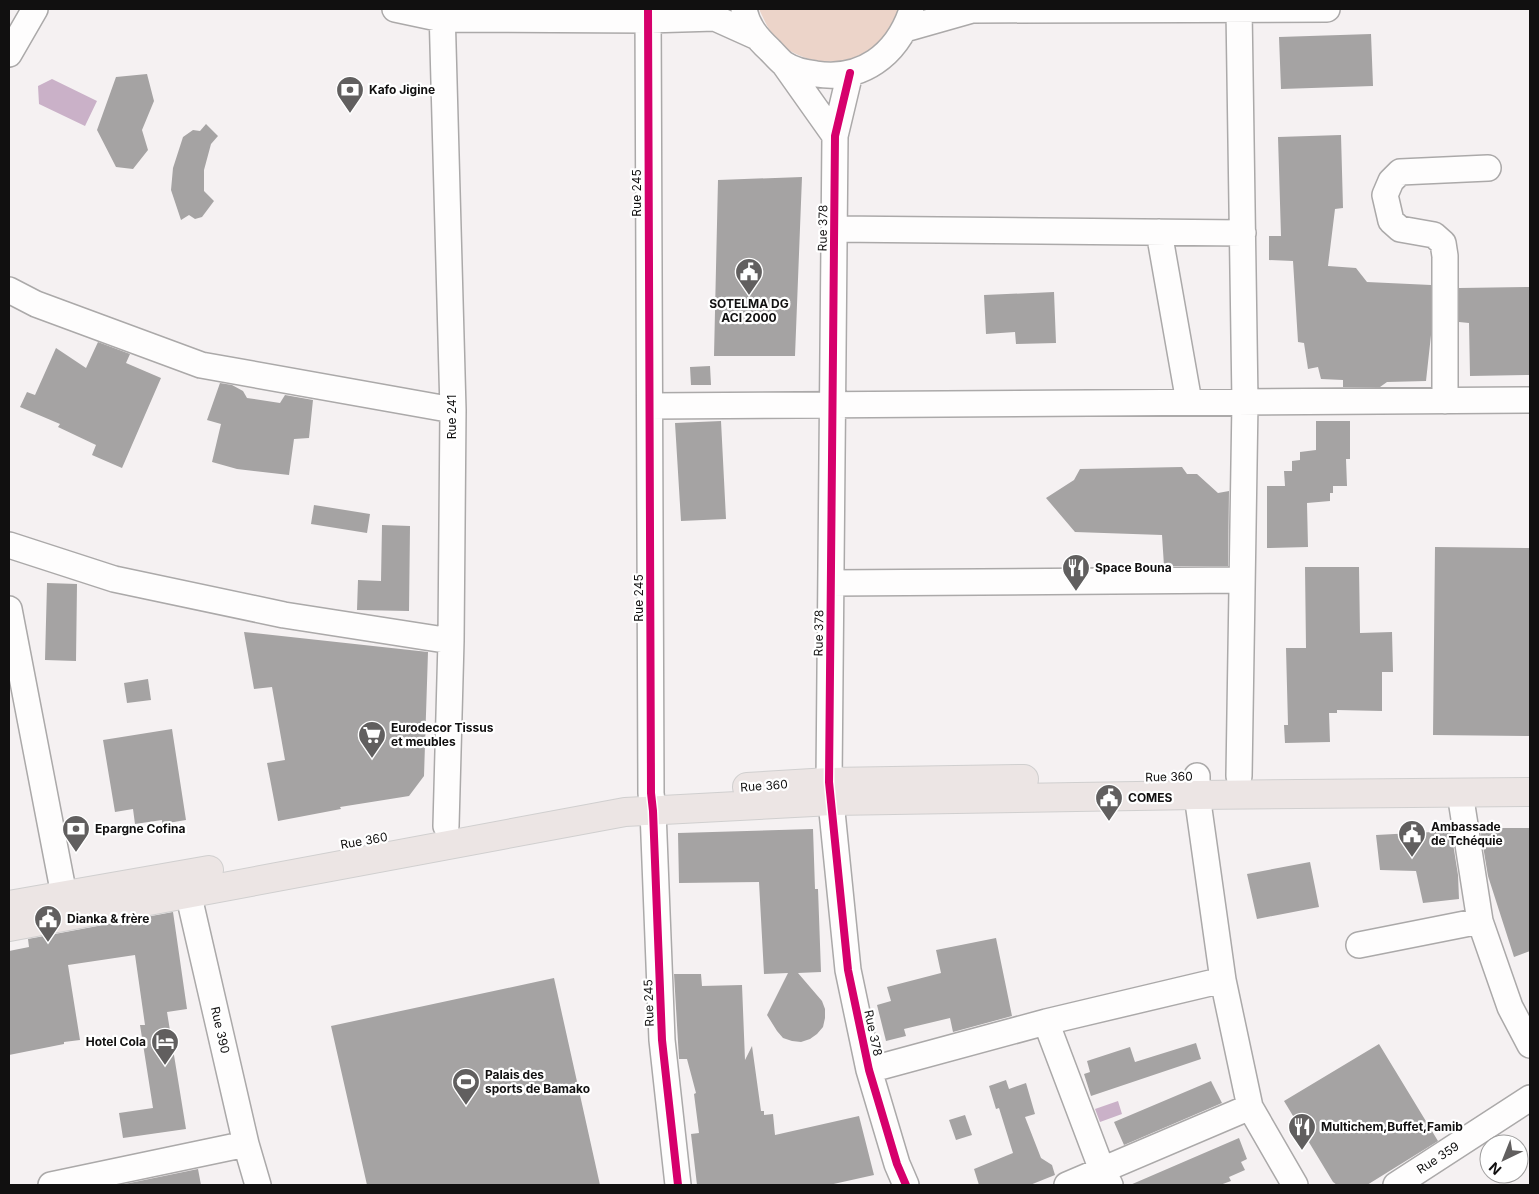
<svg xmlns="http://www.w3.org/2000/svg" width="1539" height="1194" font-family="Inter,sans-serif">
<rect width="100%" height="100%" fill="#f5f1f2"/>
<path fill="#ecd4c9" d="M759 9H898C886 58 829 76 787 49 773 40 766 24 759 9Z"/>
<path fill="#cab1c8" d="M52 79 97 101 85 126 39 104 38 86Z
M1118 1101 1122 1114 1100 1122 1095 1109Z"/>
<path fill="#a5a3a3" d="M1371 34 1373 86 1281 89 1279 37Z
M147 74 154 101 142 130 148 150 133 169 116 167 97 130 116 77Z
M206 124 218 136 211 144 204 170V191L214 201 202 217 195 219 189 215 181 220 171 190 173 168 183 137 193 130 200 131Z
M1341 135 1343 208 1335 209 1328 266 1356 268 1367 282 1431 285V335L1426 381 1387 382 1380 387H1343V380L1321 379 1318 367 1308 369 1304 343 1298 342 1293 261 1269 260V236H1281L1278 137Z
M802 177 795 356H714L718 180Z
M1530 287V375L1470 376 1469 323 1459 322V288Z
M1054 292 1056 343 1016 344 1015 332 986 334 984 295Z
M98 342 130 354 126 363 161 378 122 468 92 455 96 445 58 427 60 424 20 407 27 392 35 395 56 348 86 368Z
M710 366 711 385H691L690 367Z
M220 383 232 385 243 391 247 398 280 403 285 395 313 400 309 438 294 439 289 475 237 469 212 462 221 424 207 420Z
M721 421 726 519 681 521 675 423Z
M1316 421H1350V459H1346L1347 486H1333V493H1330V501L1307 503 1308 547 1267 548V486H1285L1284 471H1292V461L1300 460V452L1316 450Z
M1182 467 1187 474H1197L1218 493 1229 491 1228 566H1164L1162 535 1075 532 1046 498 1074 480 1080 469Z
M314 505 370 514 367 533 311 524Z
M382 525 410 526 409 611 357 610 358 580 381 581Z
M1435 547 1530 548V736L1433 735Z
M1305 567H1359L1360 633 1392 632 1393 672H1382V711L1337 710V713H1329L1330 742 1285 743 1284 725H1288L1286 648H1306Z
M47 583 77 584 76 661 45 660Z
M244 632 428 652 424 776 409 796 340 807 341 809 278 821 267 763 285 760 272 687 254 689Z
M148 679 151 700 127 703 124 683Z
M172 729 186 820 162 824V820L135 824 133 809 115 812 103 740Z
M1480 828H1530V951L1514 957 1488 876Z
M813 829 815 889H818L821 972 798 973 822 1001 825 1009V1018L823 1027 817 1034 810 1039 801 1042 792 1041 783 1038 777 1031 767 1015 788 973 764 974 759 882 679 883 678 833Z
M1451 831 1458 875 1459 899 1423 903 1416 871 1380 870 1376 835Z
M1310 862 1319 907 1257 919 1247 874Z
M173 912 187 1009 167 1012 186 1129 123 1138 119 1113 153 1108 140 1025H145L135 955 68 965 80 1040 64 1042V1044L9 1055V951L29 947 28 939Z
M996 938 1012 1016 953 1032 950 1018 904 1029 906 1036 886 1041 877 1005 891 1001 887 987 941 973 936 950Z
M674 974H701L702 986 742 985 745 1060 752 1046 761 1111H764V1115L773 1114 775 1135 859 1116 874 1175 829 1185H697L691 1134 699 1133 694 1094 696 1093 687 1059H679Z
M554 978 600 1185H367L331 1026Z
M1196 1043 1201 1059 1091 1096 1084 1074 1090 1072 1087 1061 1130 1047 1135 1062Z
M1379 1044 1438 1141 1367 1185H1337L1333 1182 1284 1101Z
M1006 1080 1009 1089 1026 1083 1035 1114 1025 1117 1041 1158 1052 1165 1055 1175 1030 1185H979L974 1169 1013 1153 999 1108 996 1109 989 1086Z
M1211 1081 1222 1103 1124 1145 1114 1122Z
M965 1115 972 1135 956 1140 949 1120Z
M1239 1138 1247 1159 1241 1162 1245 1170 1229 1177 1231 1181 1220 1185H1130Z
M198 1169 201 1185H120Z"/>
<g fill="none" stroke-linecap="round" stroke-linejoin="round">
<defs>
<path id="minor" d="M395 9 442 19 648 20 715 18 755 36
M442 9 453 410 451 641 446 826
M648 9 651 793 653 811 662 1040 678 1185
M744 9C747 26 757 38 770 50 774 54 779 60 784 64 793 70 806 73 816 74 862 81 896 55 911 13
M905 29 972 10 1327 9
M9 54 35 9
M784 64 835 136
M850 73 835 136 829 782 848 970 869 1070 897 1164 906 1185
M834 229 1243 233
M1159 232 1189 402
M9 290 36 304 201 365 453 410
M1445 401V256L1443 243 1434 235 1400 229 1391 221 1385 195 1391 181 1400 172 1488 168
M650 406 1530 400
M9 545 114 579 284 615 451 641
M831 583 1242 580
M9 609 64 895
M1197 776V795L1223 980 1250 1107 1295 1185
M1239 776 1245 402 1239 9
M1460 793 1480 921 1510 1007 1530 1045
M184 875 246 1144 258 1185
M1359 945 1480 921
M1046 1022 1102 1170 1110 1185
M869 1070 1046 1022 1223 980
M51 1185 246 1144
M1067 1185 1250 1107
M1396 1185 1530 1098"/>
<path id="major" d="M747 787 829 782 1024 779
M9 905 209 870
M9 927 625 812 832 801 1197 795 1530 792"/>
</defs>
<use href="#minor" stroke="#aba9a9" stroke-width="28"/>
<use href="#major" stroke="#d0cfcf" stroke-width="30"/>
<use href="#minor" stroke="#fefdfd" stroke-width="25"/>
<use href="#major" stroke="#ece5e4" stroke-width="28"/>
<defs>
<path id="cycleway" d="M648 9 651 793 653 811 662 1040 678 1185
M850 73 835 136 829 782 848 970 869 1070 897 1164 906 1185"/>
</defs>
<use href="#cycleway" stroke="#fff" stroke-width="11"/>
<use href="#cycleway" stroke="#d6006c" stroke-width="8"/>
</g>
<defs>
<symbol id="bank-pin" viewBox="-11 -11 22 30"><path d="M0 17L-7.5 6A9.5 9.5 0 1 1 7.5 6Z" fill="#615f5f" stroke="#fff"/><path d="M-6-4H6V4H-6ZM0-2.3a2.3 2.3 0 1 0 0 4.6a2.3 2.3 0 1 0 0-4.6Z" fill="#fff"/></symbol>
<symbol id="civic-pin" viewBox="-11 -11 22 30"><path d="M0 17L-7.5 6A9.5 9.5 0 1 1 7.5 6Z" fill="#615f5f" stroke="#fff"/><path d="M-.6-6.5H3V-4.5H.6V-3L4-1V1h2V6H-6V1h2V-1L-.6-3ZM-1.2 2.5V6h2.4V2.5Z" fill="#fff"/></symbol>
<symbol id="restaurant-pin" viewBox="-11 -11 22 30"><path d="M0 17L-7.5 6A9.5 9.5 0 1 1 7.5 6Z" fill="#615f5f" stroke="#fff"/><path d="M-5-6h1v4h1v-4h1v4h1v-4h1v5L-1.5 .5V6h-2V.5L-5-1ZM5-6V6H3V1.5H1.5Q1.5-4 5-6Z" fill="#fff"/></symbol>
<symbol id="supermarket-pin" viewBox="-11 -11 22 30"><path d="M0 17L-7.5 6A9.5 9.5 0 1 1 7.5 6Z" fill="#615f5f" stroke="#fff"/><path d="M-6-5.5h2.5l.6 2H6L4.5 2H-2.5L-4.4-4H-6ZM-1.5 3.2a1.3 1.3 0 1 0 .1 0ZM3 3.2a1.3 1.3 0 1 0 .1 0Z" fill="#fff"/></symbol>
<symbol id="hotel-pin" viewBox="-11 -11 22 30"><path d="M0 17L-7.5 6A9.5 9.5 0 1 1 7.5 6Z" fill="#615f5f" stroke="#fff"/><path d="M-6-4.5h1.5V1H6V5H4.5V3h-9V5H-6ZM-4 0a1.8 1.8 0 1 1 3.6 0ZM.5 0V-2.5h3Q6-2.5 6 0Z" fill="#fff"/></symbol>
<symbol id="stadium-pin" viewBox="-11 -11 22 30"><path d="M0 17L-7.5 6A9.5 9.5 0 1 1 7.5 6Z" fill="#615f5f" stroke="#fff"/><path d="M0-5a6.5 5 0 1 0 0 10a6.5 5 0 1 0 0-10ZM-3.5-1.8h7v3.6h-7Z" fill="#fff"/></symbol>
</defs>
<g fill-rule="evenodd">
<use href="#bank-pin" x="334" y="74" width="32" height="43"/>
<use href="#civic-pin" x="733" y="256" width="32" height="43"/>
<use href="#restaurant-pin" x="1060" y="552" width="32" height="43"/>
<use href="#supermarket-pin" x="356" y="719" width="32" height="43"/>
<use href="#civic-pin" x="1093" y="782" width="32" height="43"/>
<use href="#bank-pin" x="60" y="813" width="32" height="43"/>
<use href="#civic-pin" x="1396" y="818" width="32" height="43"/>
<use href="#civic-pin" x="32" y="903" width="32" height="43"/>
<use href="#hotel-pin" x="149" y="1026" width="32" height="43"/>
<use href="#stadium-pin" x="450" y="1066" width="32" height="43"/>
<use href="#restaurant-pin" x="1286" y="1111" width="32" height="43"/>
</g>
<g text-anchor="middle" stroke-width="4.5" stroke-linejoin="round" paint-order="stroke">
<g font-size="12" font-weight="bold" fill="#111010" stroke="#fff" text-anchor="start">
<text x="369" y="94">Kafo Jigine</text>
<text x="749" y="308" text-anchor="middle">SOTELMA DG<tspan x="749" dy="14">ACI 2000</tspan></text>
<text x="1095" y="572">Space Bouna</text>
<text x="391" y="732">Eurodecor Tissus<tspan x="391" dy="14">et meubles</tspan></text>
<text x="1128" y="802">COMES</text>
<text x="1431" y="831">Ambassade<tspan x="1431" dy="14">de Tchéquie</tspan></text>
<text x="95" y="833">Epargne Cofina</text>
<text x="67" y="923">Dianka &amp; frère</text>
<text x="146" y="1046" text-anchor="end">Hotel Cola</text>
<text x="485" y="1079">Palais des<tspan x="485" dy="14">sports de Bamako</tspan></text>
<text x="1321" y="1131">Multichem,Buffet,Famib</text>
</g>
<g font-size="12" fill="#111010" stroke="#fff">
<text transform="translate(637 193) rotate(-90)" y="4">Rue 245</text>
<text transform="translate(823 228) rotate(-89)" y="4">Rue 378</text>
<text transform="translate(452 417) rotate(-90)" y="4">Rue 241</text>
<text transform="translate(639 598) rotate(-90)" y="4">Rue 245</text>
<text transform="translate(819 633) rotate(-89)" y="4">Rue 378</text>
<text transform="translate(1169 777) rotate(-1)" y="4">Rue 360</text>
<text transform="translate(764 786) rotate(-4)" y="4">Rue 360</text>
<text transform="translate(364 841) rotate(-10)" y="4">Rue 360</text>
<text transform="translate(649 1003) rotate(-92)" y="4">Rue 245</text>
<text transform="translate(220 1030) rotate(77)" y="4">Rue 390</text>
<text transform="translate(873 1033) rotate(78)" y="4">Rue 378</text>
<text transform="translate(1438 1158) rotate(-33)" y="4">Rue 359</text>
</g>
</g>
<rect width="1539" height="1194" fill="none" stroke="#111010" stroke-width="20"/>
<g transform="translate(1504 1159) rotate(223)"><circle r="24" fill="#ffffff" stroke="#a09f9f"/>
<path d="M0-4L9 19L0 12L-9 19Z" fill="#615f5f"/>
<text y="-8" font-size="14" font-weight="bold" text-anchor="middle" fill="#111010">N</text>
</g>
</svg>
